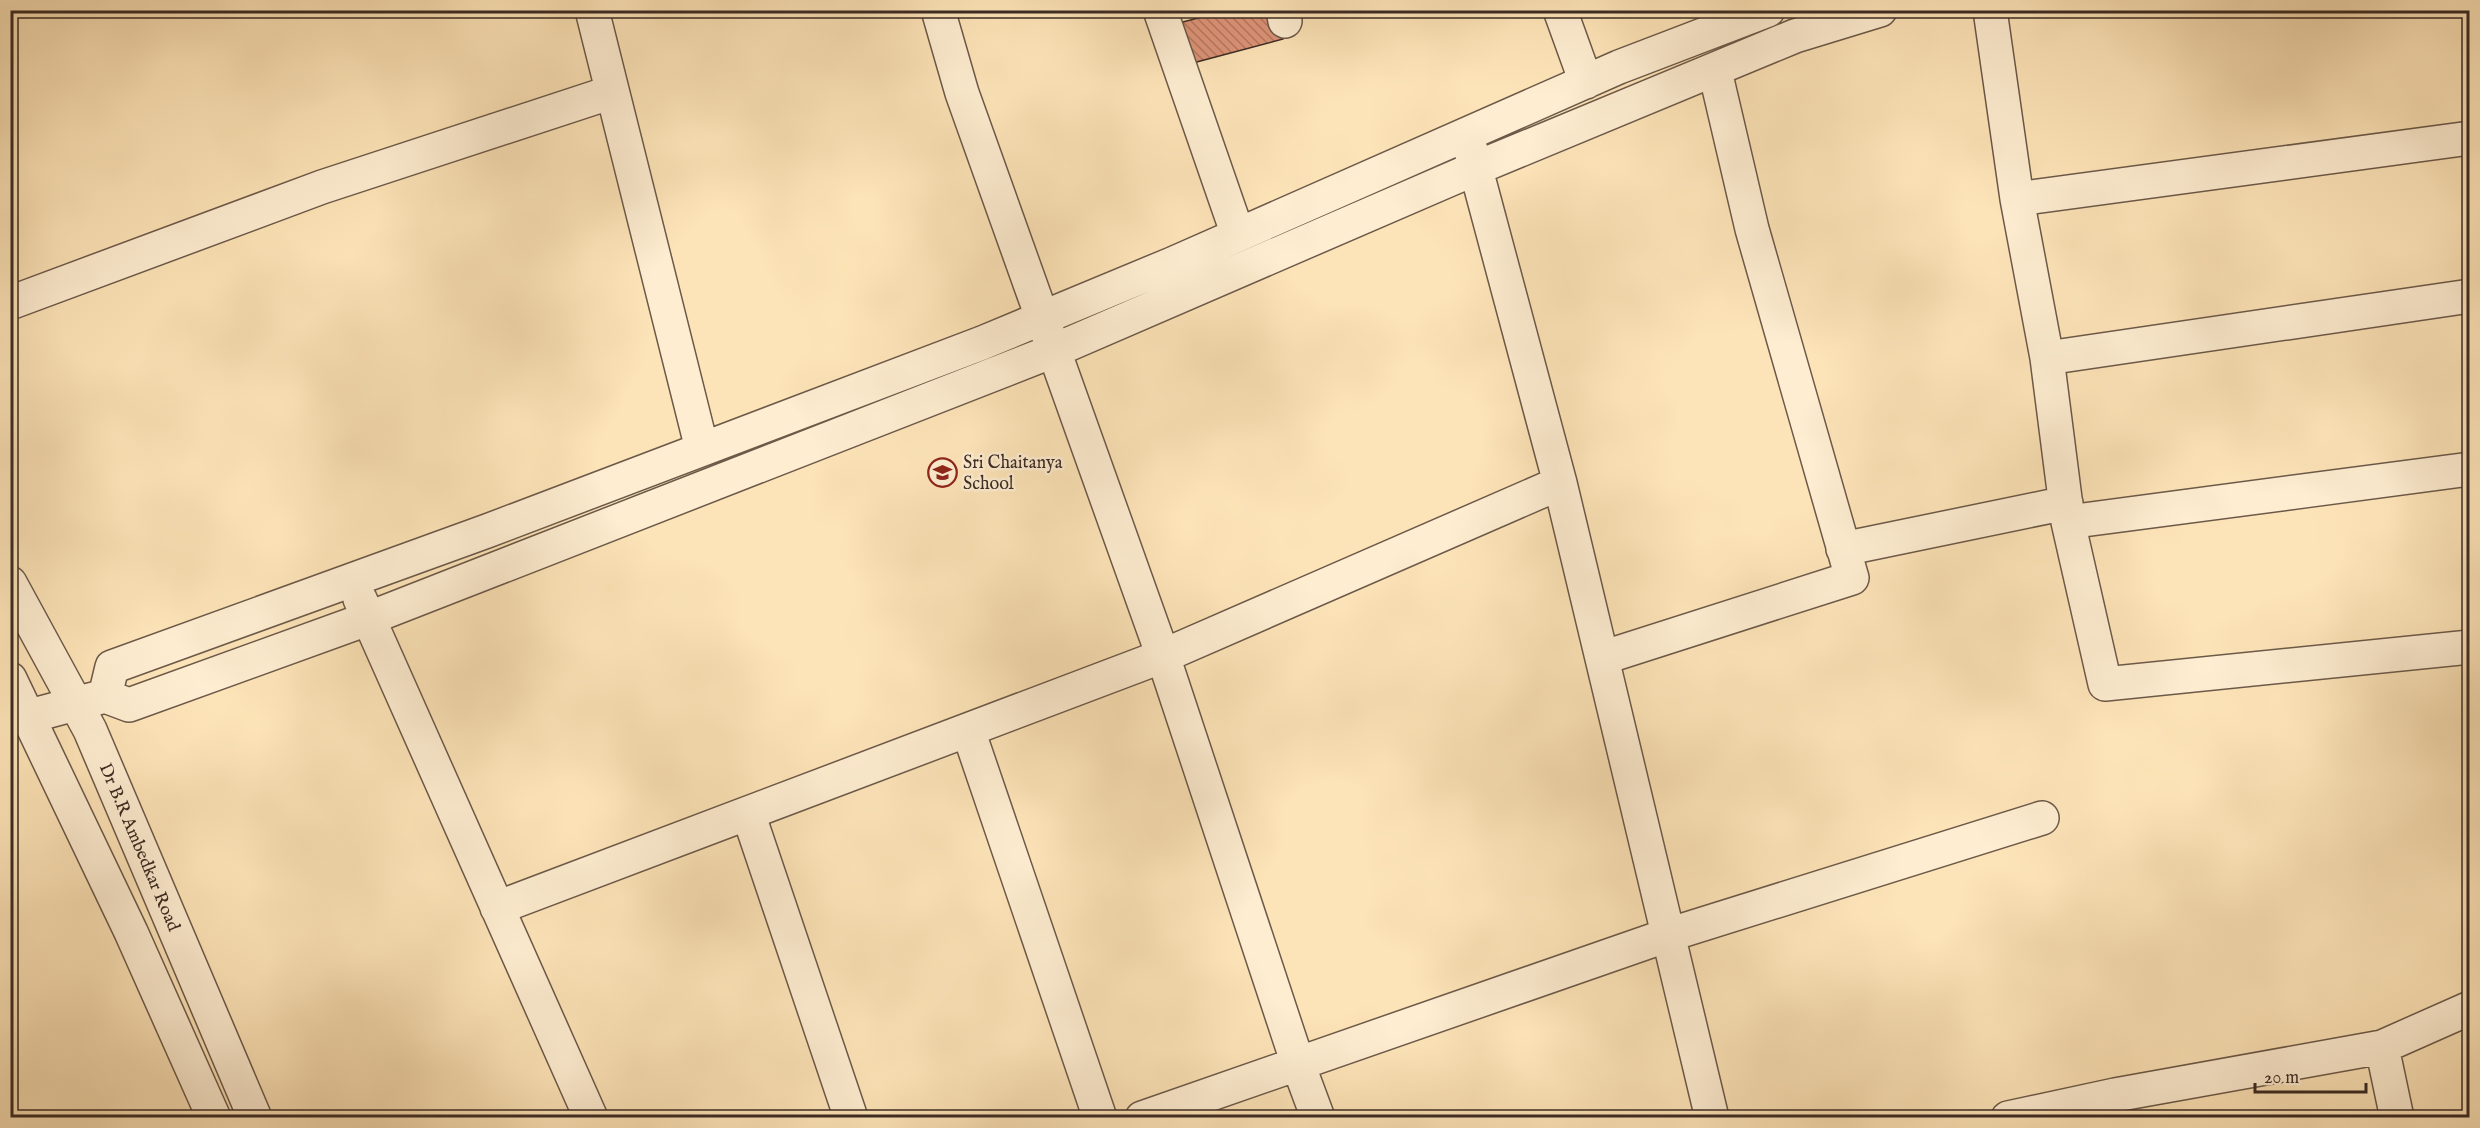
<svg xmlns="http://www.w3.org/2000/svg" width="2480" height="1128" font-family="'IM FELL English',serif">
<defs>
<pattern id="building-back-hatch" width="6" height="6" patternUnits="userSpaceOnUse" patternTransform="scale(1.5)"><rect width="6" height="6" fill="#dd9377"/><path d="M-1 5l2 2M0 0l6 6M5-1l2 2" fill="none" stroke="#b47861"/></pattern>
</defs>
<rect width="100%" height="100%" fill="#fde4b8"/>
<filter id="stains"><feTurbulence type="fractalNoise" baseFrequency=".00333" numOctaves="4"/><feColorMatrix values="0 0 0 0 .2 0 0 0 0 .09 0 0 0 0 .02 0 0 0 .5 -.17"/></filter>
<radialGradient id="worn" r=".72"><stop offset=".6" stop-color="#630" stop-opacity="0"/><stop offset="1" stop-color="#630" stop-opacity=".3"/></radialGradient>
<path fill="url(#building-back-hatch)" stroke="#3b2b24" stroke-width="1.5" d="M1228 10H1275L1283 39 1189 64 1179 23Z"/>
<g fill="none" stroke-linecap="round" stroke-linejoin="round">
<defs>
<path id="minor" d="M592 10 702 449
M938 10 962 93 1163 656 1298 1064 1318 1118
M1160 10 1238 235
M1283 10 1285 21
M1560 10 1586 82
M1990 10 2017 199 2047 358 2068 522 2105 684 2470 647
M1470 147 1560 483 1712 1118
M2017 199 2470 138
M10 303 322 187 612 92
M2047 358 2470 296
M2068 522 2470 469
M1843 549 2066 503
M10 583 90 730 255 1118
M360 599 591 1118
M1602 658 1852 578 1752 229 1715 71
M10 679 131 932 214 1118
M105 696 112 667 487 531 982 343 1172 264 1619 67 1768 10
M10 719 30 716 105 696 129 705 367 619 1053 351 1474 169 1795 36 1880 10
M968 730 1100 1118
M748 813 851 1118
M497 908 1163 656 1560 483
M2382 1047 2397 1118
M1142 1118 1668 935 2042 818
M2008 1118 2115 1095 2382 1047 2470 1008"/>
</defs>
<use href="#minor" stroke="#6c5949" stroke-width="36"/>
<use href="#minor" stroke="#feedd1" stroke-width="33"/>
</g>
<defs>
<symbol id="school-ring" viewBox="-11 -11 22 22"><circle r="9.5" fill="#feedd1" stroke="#8f2418" stroke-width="1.5"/><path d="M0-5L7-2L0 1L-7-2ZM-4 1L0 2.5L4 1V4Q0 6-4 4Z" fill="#8f2418"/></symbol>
</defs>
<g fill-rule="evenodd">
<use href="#school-ring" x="926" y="456" width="33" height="33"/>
</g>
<g text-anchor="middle" stroke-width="5" stroke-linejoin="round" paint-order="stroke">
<g font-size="18" fill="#3b2b24" stroke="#feedd1" text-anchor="start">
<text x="963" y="468">Sri Chaitanya<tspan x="963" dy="21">School</tspan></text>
</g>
<g font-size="18" fill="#3b2b24" stroke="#feedd1">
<text transform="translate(140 847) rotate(67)" y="6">Dr B.R Ambedkar Road</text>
</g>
</g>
<rect width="2480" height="1128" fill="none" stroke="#fde4b8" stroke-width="36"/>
<rect x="12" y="12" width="2456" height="1104" fill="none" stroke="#3b2b24" stroke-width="3"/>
<rect x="18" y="18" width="2444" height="1092" fill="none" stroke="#3b2b24" stroke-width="1.5"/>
<path d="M2255 1083v9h111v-9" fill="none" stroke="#3b2b24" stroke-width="3"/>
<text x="2264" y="1083" font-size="18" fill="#3b2b24" stroke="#feedd1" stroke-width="4.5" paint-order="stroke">20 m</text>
<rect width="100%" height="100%" filter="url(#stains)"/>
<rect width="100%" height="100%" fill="url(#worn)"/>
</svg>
